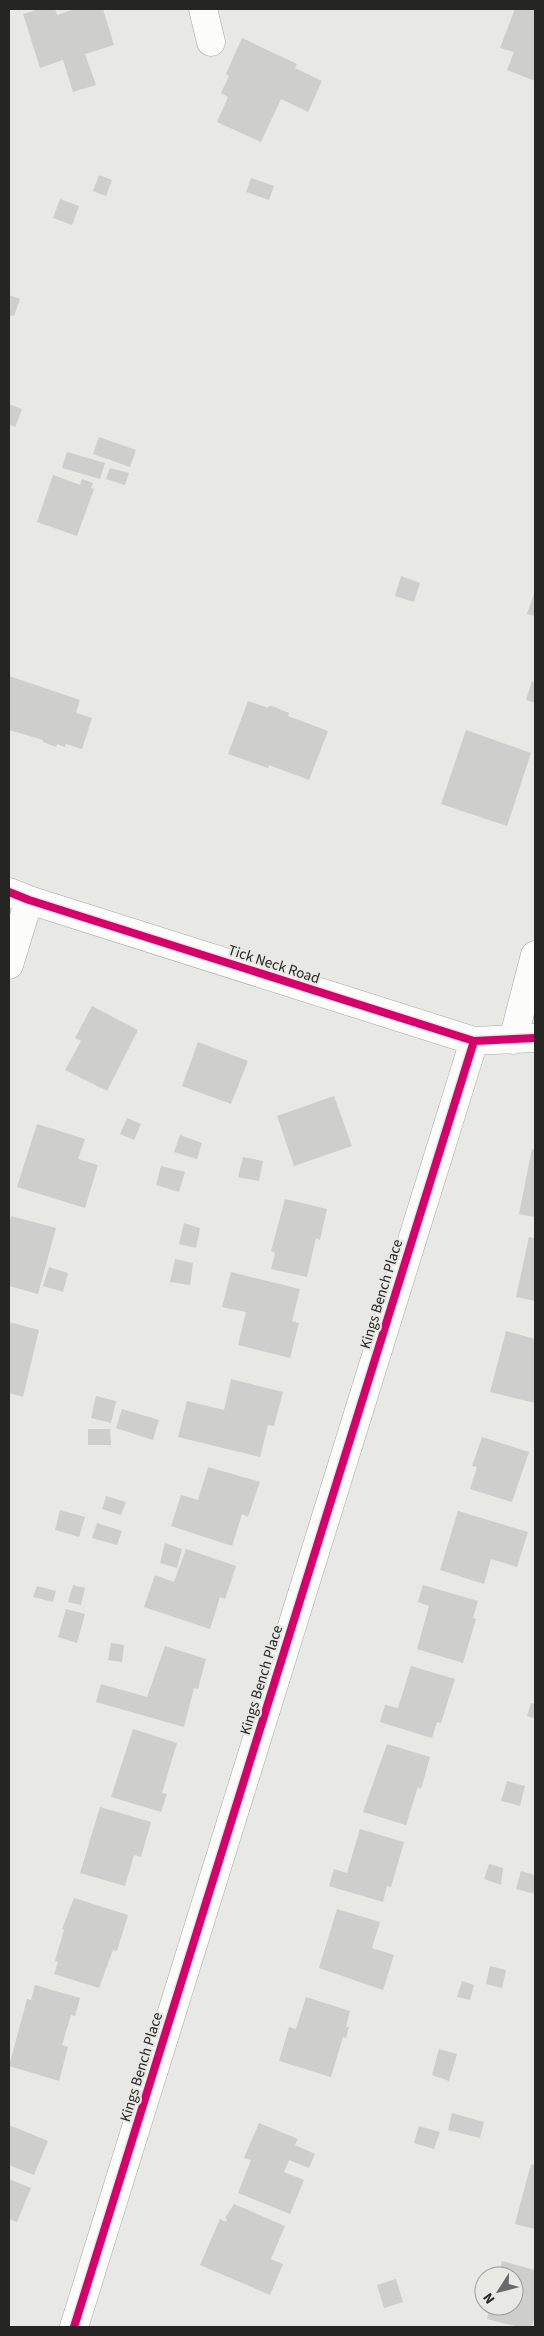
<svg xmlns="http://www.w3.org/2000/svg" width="544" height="2336" font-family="'Source Sans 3',sans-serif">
<rect width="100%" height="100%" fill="#e8e8e5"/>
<path fill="#cececc" d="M39 9H55L57 15 75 9H103L114 45 85 54 96 85 73 92 63 60 40 68 23 14Z
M515 9H535V81L507 70 514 52 500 48Z
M242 38 297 64 295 68 322 81 308 112 281 99 261 142 217 122 228 97 221 93 229 76 226 74Z
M99 175 112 180 106 196 93 191Z
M251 178 274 186 269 200 246 192Z
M60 199 79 206 72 225 53 218Z
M9 295 20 299 14 316 9 315Z
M9 404 22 409 15 427 9 424Z
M99 437 136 450 130 467 93 454Z
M67 452 105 463 100 479 62 468Z
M110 468 129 473 125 485 106 479Z
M53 475 80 485 82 479 93 483 91 488 94 489 77 536 37 522Z
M401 576 420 583 414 602 395 596Z
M535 590V616L527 614Z
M9 676 80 700 76 713 92 718 82 749 66 744 65 747 57 744 56 747 43 742V740L9 730Z
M532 681 535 683V703L526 700Z
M248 701 268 708 269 706H272L289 713 288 716 328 731 309 780 269 765 268 768 228 754Z
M466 730 531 753 507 826 441 804Z
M92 1006 138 1030 107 1091 65 1070 81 1041 75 1038Z
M198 1042 248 1061 231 1104 182 1086Z
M334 1096 352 1146 294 1166 277 1116Z
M127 1118 141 1124 134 1140 120 1134Z
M37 1124 85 1139 78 1159 98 1165 85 1208 17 1187Z
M180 1135 202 1143 197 1159 174 1152Z
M532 1149 535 1150V1217L519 1214Z
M243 1157 263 1161 259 1181 238 1177Z
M161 1166 185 1172 179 1192 156 1185Z
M285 1199 327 1209 320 1240 316 1238 307 1277 271 1269 275 1253 271 1251Z
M11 1216 56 1228 38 1294 9 1286V1224Z
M184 1223 200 1228 196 1248 179 1244Z
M529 1237 535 1238V1301L516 1297Z
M175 1259 193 1263 190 1285 170 1282Z
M49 1267 68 1273 63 1292 43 1286Z
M231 1272 300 1289 292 1321 299 1323 290 1358 238 1345 246 1312 222 1307Z
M9 1322 39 1330 23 1397 9 1393Z
M506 1331 535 1339V1403L490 1392Z
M231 1379 283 1392 274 1426 268 1425 260 1457 178 1437 187 1401 224 1410Z
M96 1396 116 1401 111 1423 91 1418Z
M122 1409 159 1420 153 1440 116 1428Z
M88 1429H110L111 1445H88Z
M482 1437 529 1452 512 1502 470 1489 477 1467 472 1466Z
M208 1467 260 1482 248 1517 242 1514 232 1546 171 1526 181 1495 198 1500Z
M106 1496 126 1502 121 1515 102 1509Z
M60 1510 85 1517 79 1537 55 1530Z
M458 1511 528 1532 517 1567 491 1559 484 1584 440 1570Z
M97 1523 122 1531 117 1545 92 1538Z
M165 1543 182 1549 177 1568 160 1563Z
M186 1549 236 1566 225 1599 220 1597 210 1629 144 1607 155 1575 174 1582Z
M73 1585 85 1588 81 1605 68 1602Z
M423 1585 478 1601 473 1618 476 1619 463 1663 417 1649 429 1606 418 1602Z
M37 1586 56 1591 53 1602 33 1597Z
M66 1609 85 1614 77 1643 58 1637Z
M111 1643 124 1645 122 1662 108 1660Z
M165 1646 206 1659 198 1689 194 1688 184 1727 96 1702 101 1684 147 1697Z
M411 1666 455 1679 441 1723 437 1722 432 1738 380 1722 385 1705 398 1708Z
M531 1703 535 1704V1718L527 1716Z
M133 1729 177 1743 162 1793 167 1794 161 1812 111 1797Z
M387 1744 430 1757 421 1789 418 1787 406 1825 363 1812Z
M507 1781 525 1786 520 1806 501 1801Z
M100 1807 151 1822 141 1857 134 1855 125 1886 80 1873Z
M360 1829 404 1842 391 1887 387 1886 383 1902 329 1886 334 1869 347 1873Z
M489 1864 503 1868 501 1885 484 1879Z
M521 1871 535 1875V1894L516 1889Z
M74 1898 128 1915 117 1951 113 1950 99 1988 54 1974 58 1962 55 1961 64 1930 62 1929Z
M337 1909 380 1922 372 1948 394 1955 383 1990 319 1968Z
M490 1966 506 1970 502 1988 486 1984Z
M462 1981 474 1985 470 2000 457 1997Z
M35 1985 80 1998 75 2016 71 2015 62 2045 68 2047 59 2081 9 2066 27 1999 31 2000Z
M306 1997 350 2011 346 2027H349L346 2038 343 2037 331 2077 279 2061 289 2027 296 2029Z
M439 2049 457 2054 449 2081 432 2075Z
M452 2113 484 2122 480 2138 448 2130Z
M259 2123 298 2139 295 2145 315 2154 309 2168 289 2160 284 2172 304 2180 290 2214 238 2193 251 2160 244 2158Z
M9 2125 48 2141 34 2175 9 2165Z
M419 2126 440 2132 434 2149 414 2143Z
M531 2164 535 2165V2229L515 2224Z
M9 2179 31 2188 17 2222 9 2219Z
M234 2204 285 2226 271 2259 283 2264 270 2295 200 2265 220 2219 226 2222 227 2219 225 2218Z
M502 2261 535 2270V2315L532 2327H519L487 2319 490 2306H514V2276H498Z
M396 2279 403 2302 384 2308 377 2285Z"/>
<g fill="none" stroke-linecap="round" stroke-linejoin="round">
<defs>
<path id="minor" d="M203 9 211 42
M9 892 29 900 474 1041 535 1038
M9 965 29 900
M513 1040 535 955
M74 2327 474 1041"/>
</defs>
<use href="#minor" stroke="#a7a7a5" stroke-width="29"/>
<use href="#minor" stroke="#fcfcfb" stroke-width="28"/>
<defs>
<path id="cycleway" d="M9 892 29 900 474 1041 535 1038
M74 2327 474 1041"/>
</defs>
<use href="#cycleway" stroke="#e9e9e4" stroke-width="11"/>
<use href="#cycleway" stroke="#d6006c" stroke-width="8"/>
</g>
<g text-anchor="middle" stroke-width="4.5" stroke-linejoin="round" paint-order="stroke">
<g font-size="15" fill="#252624" stroke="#e9e9e4">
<text transform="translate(274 964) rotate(18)" y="5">Tick Neck Road</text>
<text transform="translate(381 1294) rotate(-73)" y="5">Kings Bench Place</text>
<text transform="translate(261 1680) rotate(-73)" y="5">Kings Bench Place</text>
<text transform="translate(141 2067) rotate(-73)" y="5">Kings Bench Place</text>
</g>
</g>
<rect width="544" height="2336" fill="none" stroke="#252624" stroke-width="20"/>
<g transform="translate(499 2291) rotate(234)"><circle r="24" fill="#e9e9e4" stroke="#9b9b97"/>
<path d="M0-4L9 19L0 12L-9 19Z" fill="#696a68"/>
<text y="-8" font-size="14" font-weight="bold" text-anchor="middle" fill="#252624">N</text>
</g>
</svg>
